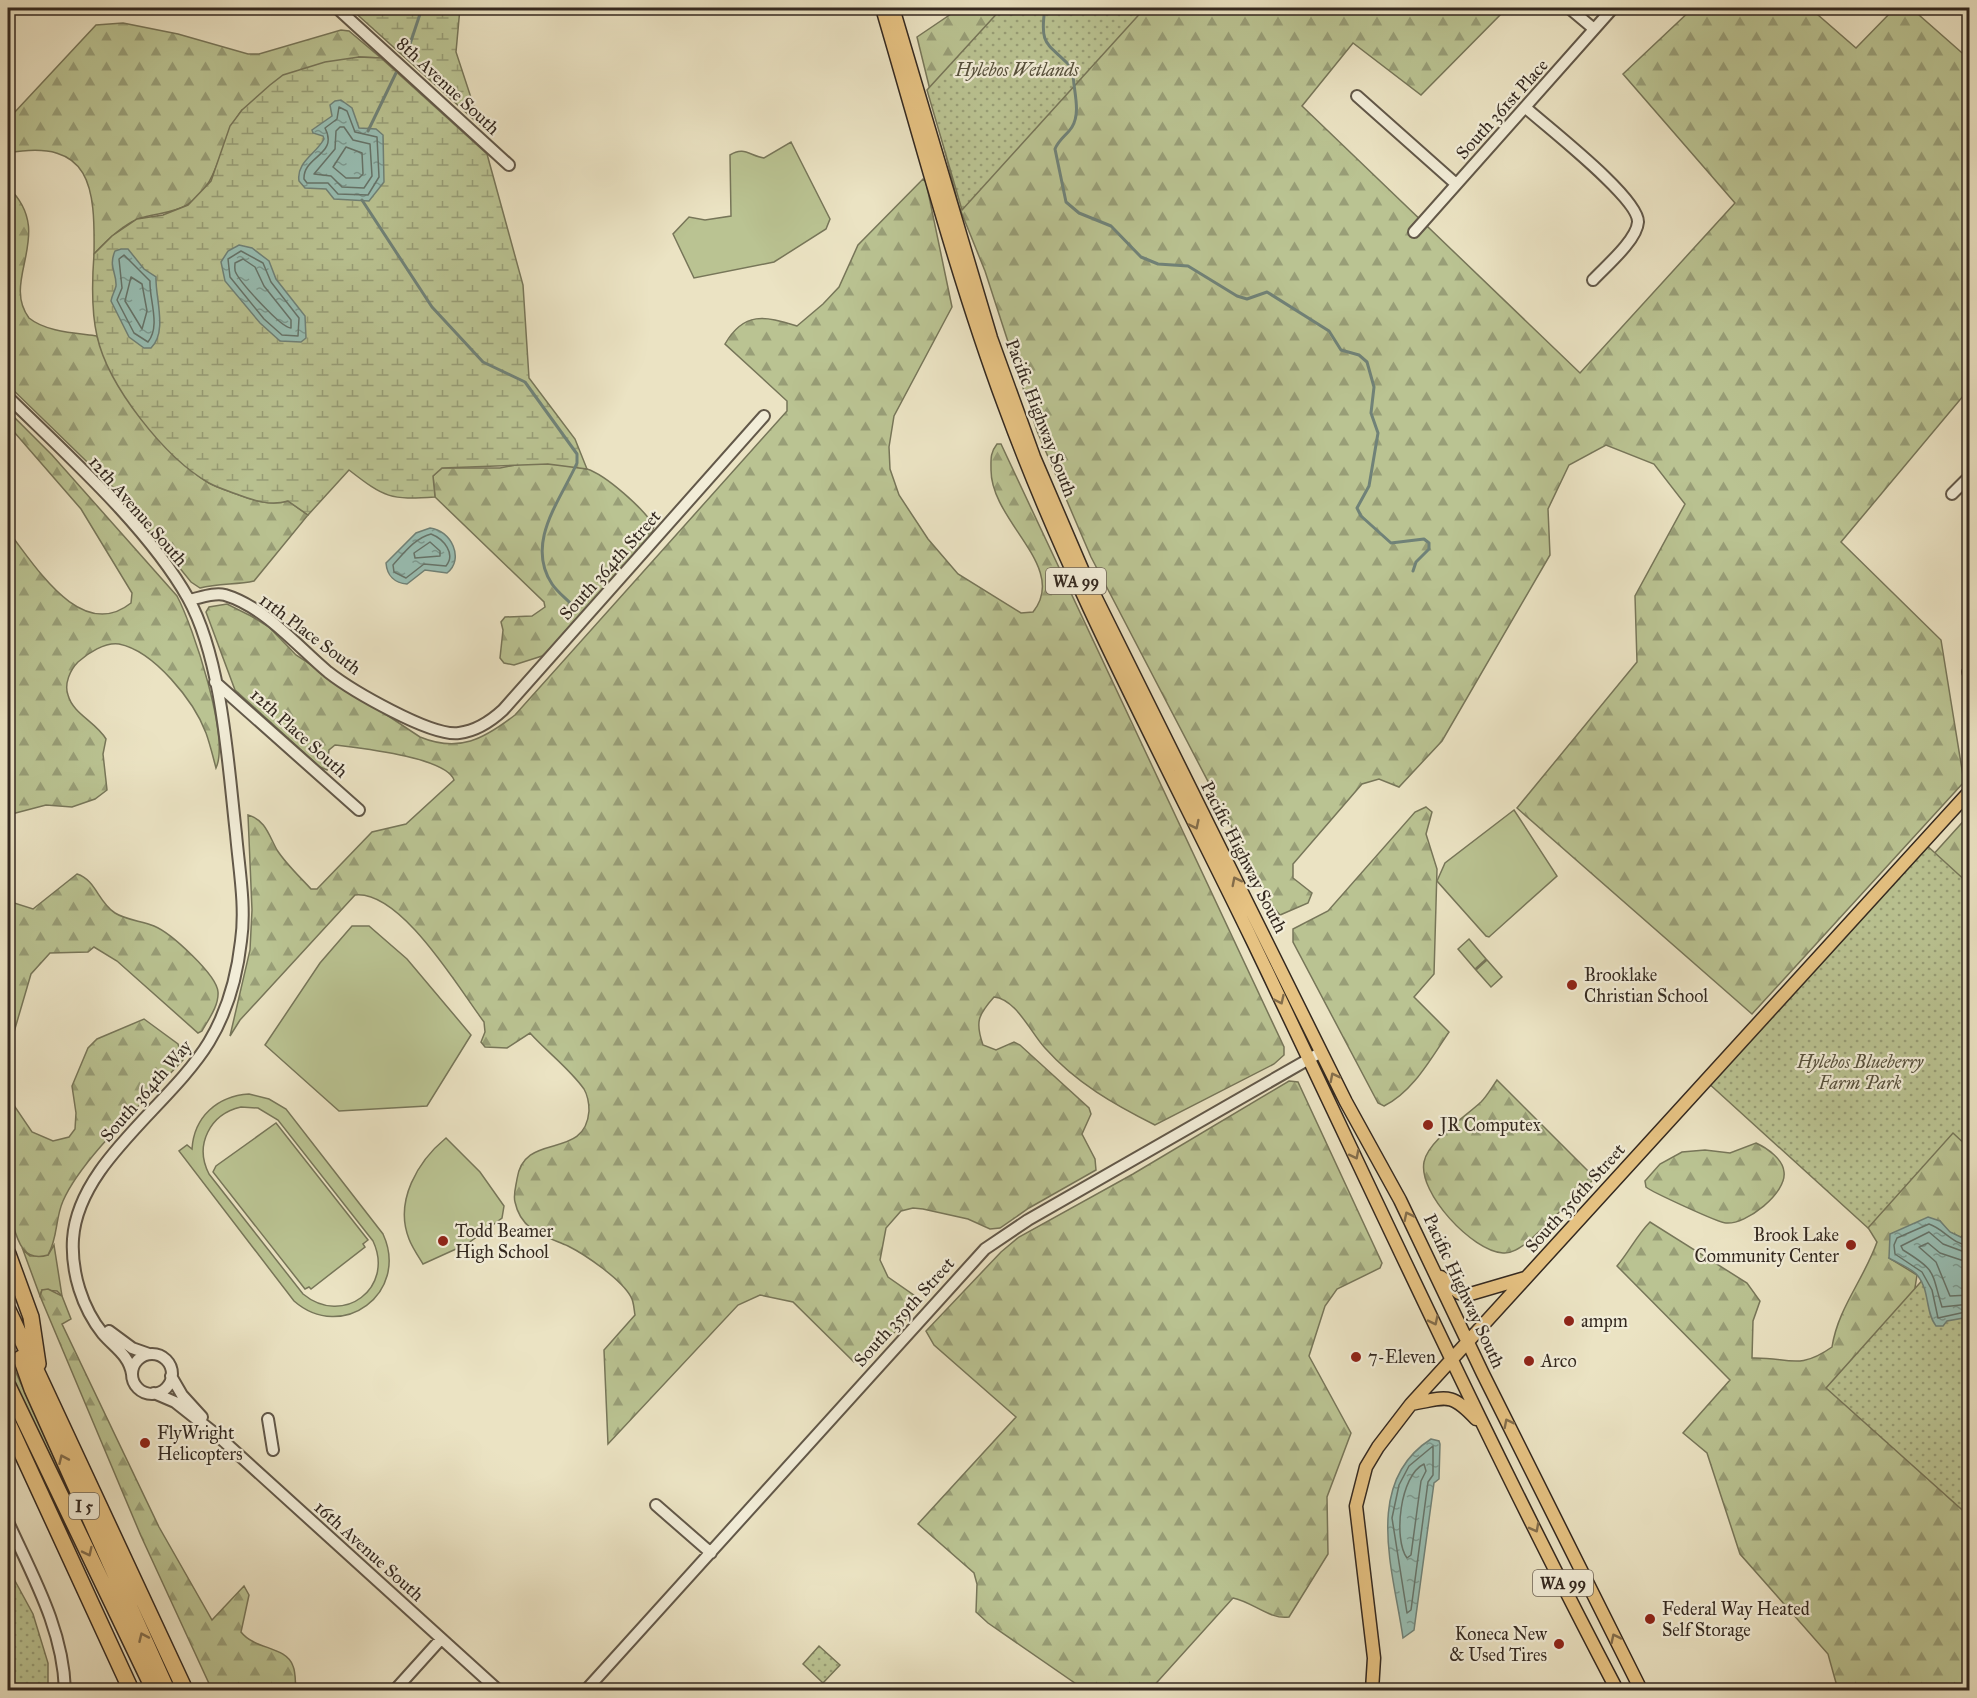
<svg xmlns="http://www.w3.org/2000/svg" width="1977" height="1698" font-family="'IM FELL Great Primer',serif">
<defs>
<pattern id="forest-firs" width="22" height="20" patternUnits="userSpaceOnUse" patternTransform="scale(1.5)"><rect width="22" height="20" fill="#bac392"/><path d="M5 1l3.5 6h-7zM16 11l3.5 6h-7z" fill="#989e77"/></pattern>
<pattern id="wetland-marsh" width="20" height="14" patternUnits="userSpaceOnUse" patternTransform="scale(1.5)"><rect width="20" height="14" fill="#bac392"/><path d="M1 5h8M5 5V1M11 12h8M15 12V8" fill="none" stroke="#989e77"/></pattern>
<pattern id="park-dots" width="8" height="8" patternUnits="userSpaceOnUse" patternTransform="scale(1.5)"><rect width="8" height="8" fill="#bac392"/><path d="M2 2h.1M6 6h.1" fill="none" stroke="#989e77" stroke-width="1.8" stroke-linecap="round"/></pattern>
<pattern id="water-ripples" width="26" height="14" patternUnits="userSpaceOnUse" patternTransform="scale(1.5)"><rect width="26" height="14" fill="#98beb3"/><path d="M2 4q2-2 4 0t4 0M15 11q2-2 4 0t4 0" fill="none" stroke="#7d9a91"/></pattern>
</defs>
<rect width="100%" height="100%" fill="#ebe3c3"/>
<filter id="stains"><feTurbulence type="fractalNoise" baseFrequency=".00333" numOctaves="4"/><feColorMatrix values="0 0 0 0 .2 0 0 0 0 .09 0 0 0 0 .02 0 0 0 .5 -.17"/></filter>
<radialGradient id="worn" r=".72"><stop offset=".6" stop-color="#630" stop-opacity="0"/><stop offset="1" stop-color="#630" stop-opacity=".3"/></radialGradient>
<path fill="#bac392" stroke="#777659" stroke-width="1.5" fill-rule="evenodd" d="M791 142 830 219 826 229 774 262 694 278 673 234 689 217 705 220 731 216 730 155C744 146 750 156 764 158Z
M1514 810 1557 876 1489 937 1486 936 1437 881 1445 863Z
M352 926H369L407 959 471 1035 427 1106 339 1111 265 1045 320 963Z
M1469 939 1486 959 1475 969 1458 949Z
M1487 960 1502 977 1491 987 1476 970Z
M249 1094 269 1099 286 1109 383 1234C410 1293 342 1343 294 1301L179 1151 187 1145 192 1149C194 1117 217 1096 249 1094ZM241 1107 258 1108 278 1120 373 1241C395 1288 343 1327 303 1294L209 1174C194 1145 210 1114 241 1107Z
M276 1123 368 1240 363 1244 365 1247 311 1289 309 1287 305 1289 213 1172 216 1166Z
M446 1138 480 1172 504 1206 502 1218 467 1244 423 1264C418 1256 412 1247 409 1239 394 1201 418 1161 446 1138Z
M54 1245 62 1296 57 1291 42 1290 40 1296 23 1250 30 1256 48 1255Z
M8 1355 97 1552 8 1372Z"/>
<path fill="url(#forest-firs)" stroke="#777659" stroke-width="1.5" d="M960 8H1500L1504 11 1421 95 1353 43 1302 106 1580 373 1735 203 1623 74 1693 8H1810L1856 48 1895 8H1911L1969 59V389L1841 542 1941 640 1964 782 1752 1014 1517 808 1637 662 1635 596 1685 504 1654 464 1606 445 1569 465 1548 509 1550 555 1442 741 1399 787 1379 779 1362 784 1293 864V878L1312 893 1308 903 1280 915 1274 908 1091 557 1037 431 985 271 958 204 917 37Z
M123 23 178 34 248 54H259L341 30 349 31 381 58 359 57 242 110C219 140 221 184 187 205 172 214 154 213 138 219 121 226 106 241 94 254 95 188 92 138 8 153V114H13L96 25Z
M923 179 926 182 952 307 894 416 889 447 890 469 899 495 928 539 958 574 1021 613 1033 612C1069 567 991 522 991 470 991 459 990 453 997 444H1001L1284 1047V1055L1274 1064 1155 1125C1115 1105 1076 1083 1045 1048 1031 1033 1016 999 994 997 978 1015 975 1022 983 1045L996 1050 1014 1042 1020 1045 1089 1108 1091 1114 1082 1134 1095 1159 1096 1170 1029 1208 1000 1228 990 1229 968 1219 923 1209 913 1208 901 1211 886 1228 880 1260 888 1277 915 1296C914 1322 879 1345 862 1363L854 1362 793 1302 760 1295 738 1305 608 1444 604 1350 635 1315C634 1310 634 1302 631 1297 622 1280 586 1255 568 1246 545 1236 521 1231 515 1202 513 1195 516 1186 517 1179 524 1130 585 1162 589 1111 589 1103 588 1096 584 1089 569 1068 547 1052 530 1033L507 1048 485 1047 481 1042 485 1032 484 1022C459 989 401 890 355 895L240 1020 230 1036 250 950 252 910 248 815C266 820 269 836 277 850 286 864 300 877 311 889H317L372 832 406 824 454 780C446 757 358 748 335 745L329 750 327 770 320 767 235 690 206 612 209 607 227 604 251 616 269 627 296 655 420 737C459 753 484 739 515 715L787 411V401L725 344C744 311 765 316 797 326L823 304 839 287 858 245Z
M8 187C57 234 0 279 29 318 46 332 76 333 97 336 113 384 138 419 174 454 184 464 196 476 209 483 218 488 229 491 239 495 255 501 271 506 288 501L308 515 254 581C236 585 219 583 200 588L191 582 120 494 8 385Z
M8 411 52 455 177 596C193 626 230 738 216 768 213 757 210 744 206 733 194 701 154 651 119 644 105 642 88 653 78 662 70 670 64 684 68 695 73 714 96 722 106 739L103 754 107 790 95 799 72 807 46 805 8 815V531C35 565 81 643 131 603L132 593 81 509 8 425Z
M521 464C542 464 566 463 587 469 606 475 644 509 654 526L650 538 562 638 542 656 514 665 504 663 500 658 503 630 501 622 505 617 532 616 545 607 544 602 435 497 433 476 442 468H500Z
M1426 807 1432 812 1426 834 1437 869 1434 974 1414 997 1449 1032C1431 1058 1413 1092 1384 1106L1378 1103 1293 942V929L1328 911 1415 812Z
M1969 815V1241L1949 1232 1940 1221 1889 1258 1917 1275 1909 1326 1969 1338V1690H1838L1828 1654 1740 1554 1707 1453 1683 1433 1730 1380 1617 1266C1629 1252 1637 1235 1650 1222L1747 1283 1760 1301 1753 1321 1752 1358C1789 1357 1798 1371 1832 1347 1838 1308 1864 1279 1877 1242L1854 1205 1801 1001Z
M77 874C96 880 98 902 115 913 126 920 142 921 154 926 171 933 217 975 218 992 219 1006 208 1020 202 1031L198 1033 117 961 94 947 88 952 50 953 31 974 14 1032 8 1090 13 1104 32 1132 53 1141 69 1137 75 1129 76 1113 72 1086 88 1048 97 1039 144 1019 178 1044 183 1060C149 1097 82 1157 63 1201 55 1219 58 1238 48 1255 18 1264 16 1231 8 1209V901L33 909Z
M1497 1080 1595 1178 1528 1242C1521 1247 1512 1254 1503 1253 1472 1251 1418 1193 1424 1162 1428 1141 1465 1117 1481 1102 1487 1096 1492 1087 1497 1080Z
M1289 1081 1298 1082 1382 1263 1380 1268 1337 1289 1325 1306 1309 1356 1351 1433 1327 1497 1328 1554 1289 1617C1270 1620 1253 1602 1233 1598L1150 1690H1085L988 1623 976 1612 977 1584 974 1573 918 1524 1016 1417 934 1345 926 1331 1001 1252 1019 1237 1133 1174Z
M1756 1143C1767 1148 1783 1159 1784 1172 1787 1193 1746 1225 1726 1223 1719 1223 1652 1192 1646 1187L1645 1181 1660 1164 1682 1152 1705 1150 1730 1153Z
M48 1289 62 1296 71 1319 62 1324 159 1527 212 1620 244 1586 249 1595 241 1632C255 1650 286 1646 293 1666 296 1673 295 1683 296 1690H212L141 1536 40 1296 42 1290Z"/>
<path fill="url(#wetland-marsh)" stroke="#777659" stroke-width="1.5" d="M350 8H460L456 52 480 125Z
M359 57 381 58 487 154 523 285 529 378 575 439 587 469 548 464 442 468 433 476 435 497C390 500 385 498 349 470L308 515 288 501C271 506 255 501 239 495 229 491 218 488 209 483 165 458 108 386 97 336 91 310 92 281 94 254L112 236 137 219 163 215 188 205 211 181 230 126 242 110 270 85 283 75 325 62Z"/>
<path fill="url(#park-dots)" stroke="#777659" stroke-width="1.5" d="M1002 8H1145L962 210 927 90Z
M1923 842 1969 884V1148L1953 1133 1868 1228 1706 1081Z
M1969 1228V1516L1826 1388Z
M8 1568 33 1614 48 1663V1690H8Z
M819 1646 840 1665 823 1683 803 1664Z"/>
<path fill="url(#water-ripples)" stroke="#708278" stroke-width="1.5" d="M341 100 352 108 359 128 376 129 383 135 384 182 369 201 334 199 326 189 305 188 299 181C296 162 316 154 324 139L323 136 313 133 312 130 332 116 330 105 335 101Z
M239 245 252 248 269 261 276 279 305 316 306 338 301 342 280 341 260 323 225 281 221 262 228 251Z
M121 249H128L144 269 156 277C155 297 168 332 151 348H144L129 337 111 301C112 295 115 291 116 286 117 273 108 267 115 251Z
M430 528C451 530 465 559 447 573L425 570 407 584C395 583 387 576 386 563L416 533Z
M1928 1217 1940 1221 1950 1232 1969 1241V1317L1947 1321 1943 1326H1936C1925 1312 1930 1291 1918 1276 1912 1268 1897 1263 1889 1258L1890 1234Z
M1431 1439 1439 1441 1440 1444 1439 1479 1434 1483 1414 1630 1403 1638C1394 1573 1362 1483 1431 1439Z"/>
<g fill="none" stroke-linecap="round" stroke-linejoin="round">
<path stroke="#66746a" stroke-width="1.5" d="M339 107 347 111 355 132 377 137 379 177 368 195 338 194 328 183H307L304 179C303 156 339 155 325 128L337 119Z
M340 127H344L353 140 370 144 372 176 364 188 342 187 331 176 314 174 335 149 336 131Z
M346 147 362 153 363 174 359 178H346L333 167Z
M241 251 263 263 271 282 299 318 298 336 282 335 264 319 230 277 228 259Z
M124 255 150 281C149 299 161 326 148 342L134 333 117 300 122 288 119 259Z
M243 259 255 267 264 286 291 320V328C281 328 241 283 236 273 234 270 235 266 235 263Z
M131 277 142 284 147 311 142 329 125 301Z
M431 534C444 539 456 554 446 566L424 564 406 578 394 572 393 565C404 553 415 538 431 534Z
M430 542 440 551V556L415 558 414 553Z
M1970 1246C1952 1244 1944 1229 1929 1224L1897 1238 1894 1245 1895 1254 1922 1272 1932 1290 1938 1318 1970 1311
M1970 1254 1943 1244 1929 1232 1901 1246 1903 1250C1937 1271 1931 1271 1942 1307L1970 1304
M1970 1263 1940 1253 1928 1243 1919 1247 1936 1262 1950 1296 1970 1295
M1433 1446V1475L1428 1482 1411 1610 1407 1613 1392 1518 1399 1485 1409 1466Z
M1424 1464 1426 1471 1421 1481 1411 1555 1407 1558C1393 1539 1400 1475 1424 1464Z"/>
<path stroke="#708278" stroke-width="3" d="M1045 8C1039 48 1048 42 1073 69 1072 87 1082 111 1072 127 1067 135 1059 139 1055 149L1066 202 1079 213 1111 226 1141 257 1158 264 1188 266 1237 296 1247 299 1267 292 1329 331 1341 350 1359 355 1367 362 1374 387 1371 413 1378 433 1369 486 1357 508 1361 516 1391 543 1424 539 1429 543V549L1416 562 1413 571
M407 53 422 8
M368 131 396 73
M362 200 432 307 483 362 525 382 577 454V463C560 501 525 543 552 584 558 593 568 600 575 608"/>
<defs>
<path id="minor" d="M337 8 509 165
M1569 8 1594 29
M1357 96 1456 184
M1526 108C1547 127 1639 198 1638 222 1637 240 1605 267 1593 280
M1414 232 1613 8
M1969 375 1970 376
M8 397C66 454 148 527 188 598 222 659 228 764 236 834 239 869 246 907 241 941 237 977 227 1012 209 1042 170 1106 78 1163 73 1239 71 1272 82 1308 103 1334 114 1347 129 1355 132 1374
M1952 494 1970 476
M189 600C200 598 214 592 225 595 265 607 297 646 328 672 351 690 431 737 459 733 476 731 491 721 503 710L764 416
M1968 672 1970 671
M215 682 359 810
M109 1331 132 1348 149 1354
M132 1374a20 20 0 1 1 40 0a20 20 0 1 1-40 0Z
M171 1376 182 1395 202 1417
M154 1393 175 1402 218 1436 498 1690
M268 1419 273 1450
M656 1505 711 1553
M8 1522C33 1577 63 1629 65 1690
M395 1690 441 1639
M586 1690 985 1249 1028 1220 1316 1055"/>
<path id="major" d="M882 8C921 140 956 275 1004 405 1072 591 1167 764 1253 942 1373 1192 1488 1445 1617 1690
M893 8 991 338 1034 457 1085 576 1346 1102 1400 1200 1483 1374 1641 1690
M1441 1277 1459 1293 1467 1295 1525 1278
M1411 1404C1446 1398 1450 1391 1476 1419
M1372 1690 1374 1658 1356 1506 1366 1467 1378 1447 1411 1404 1970 791"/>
<path id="highway" d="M8 1254 31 1317 38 1364
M8 1310 185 1690
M21 1358 32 1389 167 1690
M8 1386 154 1690
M8 1423 131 1690"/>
</defs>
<use href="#minor" stroke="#625849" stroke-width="14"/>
<use href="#major" stroke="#342920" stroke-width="15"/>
<use href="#highway" stroke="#342920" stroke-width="18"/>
<use href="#minor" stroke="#f2edd8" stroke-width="10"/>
<use href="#major" stroke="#e6c282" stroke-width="12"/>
<use href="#highway" stroke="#e6c282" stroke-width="15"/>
</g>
<defs><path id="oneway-chevron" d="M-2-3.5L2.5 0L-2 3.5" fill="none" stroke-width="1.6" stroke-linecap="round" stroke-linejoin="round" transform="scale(1.5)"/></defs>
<g stroke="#846e4c">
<use href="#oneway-chevron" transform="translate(1195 825) rotate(64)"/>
<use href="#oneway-chevron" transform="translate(1236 881) rotate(-117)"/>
<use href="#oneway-chevron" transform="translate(1280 1000) rotate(65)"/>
<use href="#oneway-chevron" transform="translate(1334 1077) rotate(-117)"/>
<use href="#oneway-chevron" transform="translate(1355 1155) rotate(63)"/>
<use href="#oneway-chevron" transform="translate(1408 1216) rotate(-116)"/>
<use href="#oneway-chevron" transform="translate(1434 1321) rotate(64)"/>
<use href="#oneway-chevron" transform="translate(1508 1423) rotate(-117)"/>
<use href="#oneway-chevron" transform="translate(63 1459) rotate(-114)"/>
<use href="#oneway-chevron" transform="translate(1535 1528) rotate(62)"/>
<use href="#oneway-chevron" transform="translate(88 1552) rotate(64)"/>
<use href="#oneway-chevron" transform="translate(143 1637) rotate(-114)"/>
<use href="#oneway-chevron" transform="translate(1615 1638) rotate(-116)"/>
</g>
<g fill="#8f2418" stroke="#f2edd8" stroke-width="2">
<circle cx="1572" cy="985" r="6"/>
<circle cx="1428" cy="1125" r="6"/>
<circle cx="443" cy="1241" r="6"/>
<circle cx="1851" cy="1245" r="6"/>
<circle cx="1569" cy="1321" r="6"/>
<circle cx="1356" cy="1357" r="6"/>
<circle cx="1529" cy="1361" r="6"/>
<circle cx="145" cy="1443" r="6"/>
<circle cx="1650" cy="1619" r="6"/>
<circle cx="1559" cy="1644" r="6"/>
</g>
<g text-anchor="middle" stroke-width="4.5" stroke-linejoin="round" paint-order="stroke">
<g fill="#f2edd8" stroke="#6d6457" stroke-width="1.5">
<rect x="1046" y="568" width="60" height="26" rx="4.5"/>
<rect x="69" y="1493" width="30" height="26" rx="4.5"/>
<rect x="1533" y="1570" width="60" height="26" rx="4.5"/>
</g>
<g font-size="16" font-weight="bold" fill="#342920">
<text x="1076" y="587">WA 99</text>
<text x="84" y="1512">I 5</text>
<text x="1563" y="1589">WA 99</text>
</g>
<g font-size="18" font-style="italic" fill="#56503c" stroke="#f2edd8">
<text x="1017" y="76">Hylebos Wetlands</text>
<text x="1860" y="1068">Hylebos Blueberry<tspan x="1860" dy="21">Farm Park</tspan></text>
</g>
<g font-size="18" fill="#342920" stroke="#f2edd8">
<text transform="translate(448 86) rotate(43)" y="6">8th Avenue South</text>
<text transform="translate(1502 109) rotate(-48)" y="6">South 361st Place</text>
<text transform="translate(1041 418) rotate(69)" y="6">Pacific Highway South</text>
<text transform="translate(138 511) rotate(49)" y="6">12th Avenue South</text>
<text transform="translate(610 565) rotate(-48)" y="6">South 364th Street</text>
<text transform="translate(310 634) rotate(37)" y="6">11th Place South</text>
<text transform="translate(299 733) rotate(42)" y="6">12th Place South</text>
<text transform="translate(1244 857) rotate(63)" y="6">Pacific Highway South</text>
<text transform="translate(146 1091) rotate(-49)" y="6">South 364th Way</text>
<text transform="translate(1575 1198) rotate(-48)" y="6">South 356th Street</text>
<text transform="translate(1464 1291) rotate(65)" y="6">Pacific Highway South</text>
<text transform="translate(904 1312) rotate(-48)" y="6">South 359th Street</text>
<text transform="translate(369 1551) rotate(42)" y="6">16th Avenue South</text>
</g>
<g font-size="18" fill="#342920" stroke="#f2edd8" text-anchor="start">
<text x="1584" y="981">Brooklake<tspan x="1584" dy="21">Christian School</tspan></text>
<text x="1440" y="1131">JR Computex</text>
<text x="455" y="1237">Todd Beamer<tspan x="455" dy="21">High School</tspan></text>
<text x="1839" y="1241" text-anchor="end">Brook Lake<tspan x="1839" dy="21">Community Center</tspan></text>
<text x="1581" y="1327">ampm</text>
<text x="1368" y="1363">7-Eleven</text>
<text x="1541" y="1367">Arco</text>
<text x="157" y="1439">FlyWright<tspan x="157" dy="21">Helicopters</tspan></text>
<text x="1662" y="1615">Federal Way Heated<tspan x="1662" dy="21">Self Storage</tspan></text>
<text x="1547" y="1640" text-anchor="end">Koneca New<tspan x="1547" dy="21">&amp; Used Tires</tspan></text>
</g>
</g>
<rect width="1977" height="1698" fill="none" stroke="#ebe3c3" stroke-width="30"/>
<rect x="9" y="9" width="1959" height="1680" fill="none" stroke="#342920" stroke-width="3"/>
<rect x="15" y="15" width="1947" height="1668" fill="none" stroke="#342920" stroke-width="1.5"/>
<rect width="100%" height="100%" filter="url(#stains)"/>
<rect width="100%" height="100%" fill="url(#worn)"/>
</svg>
